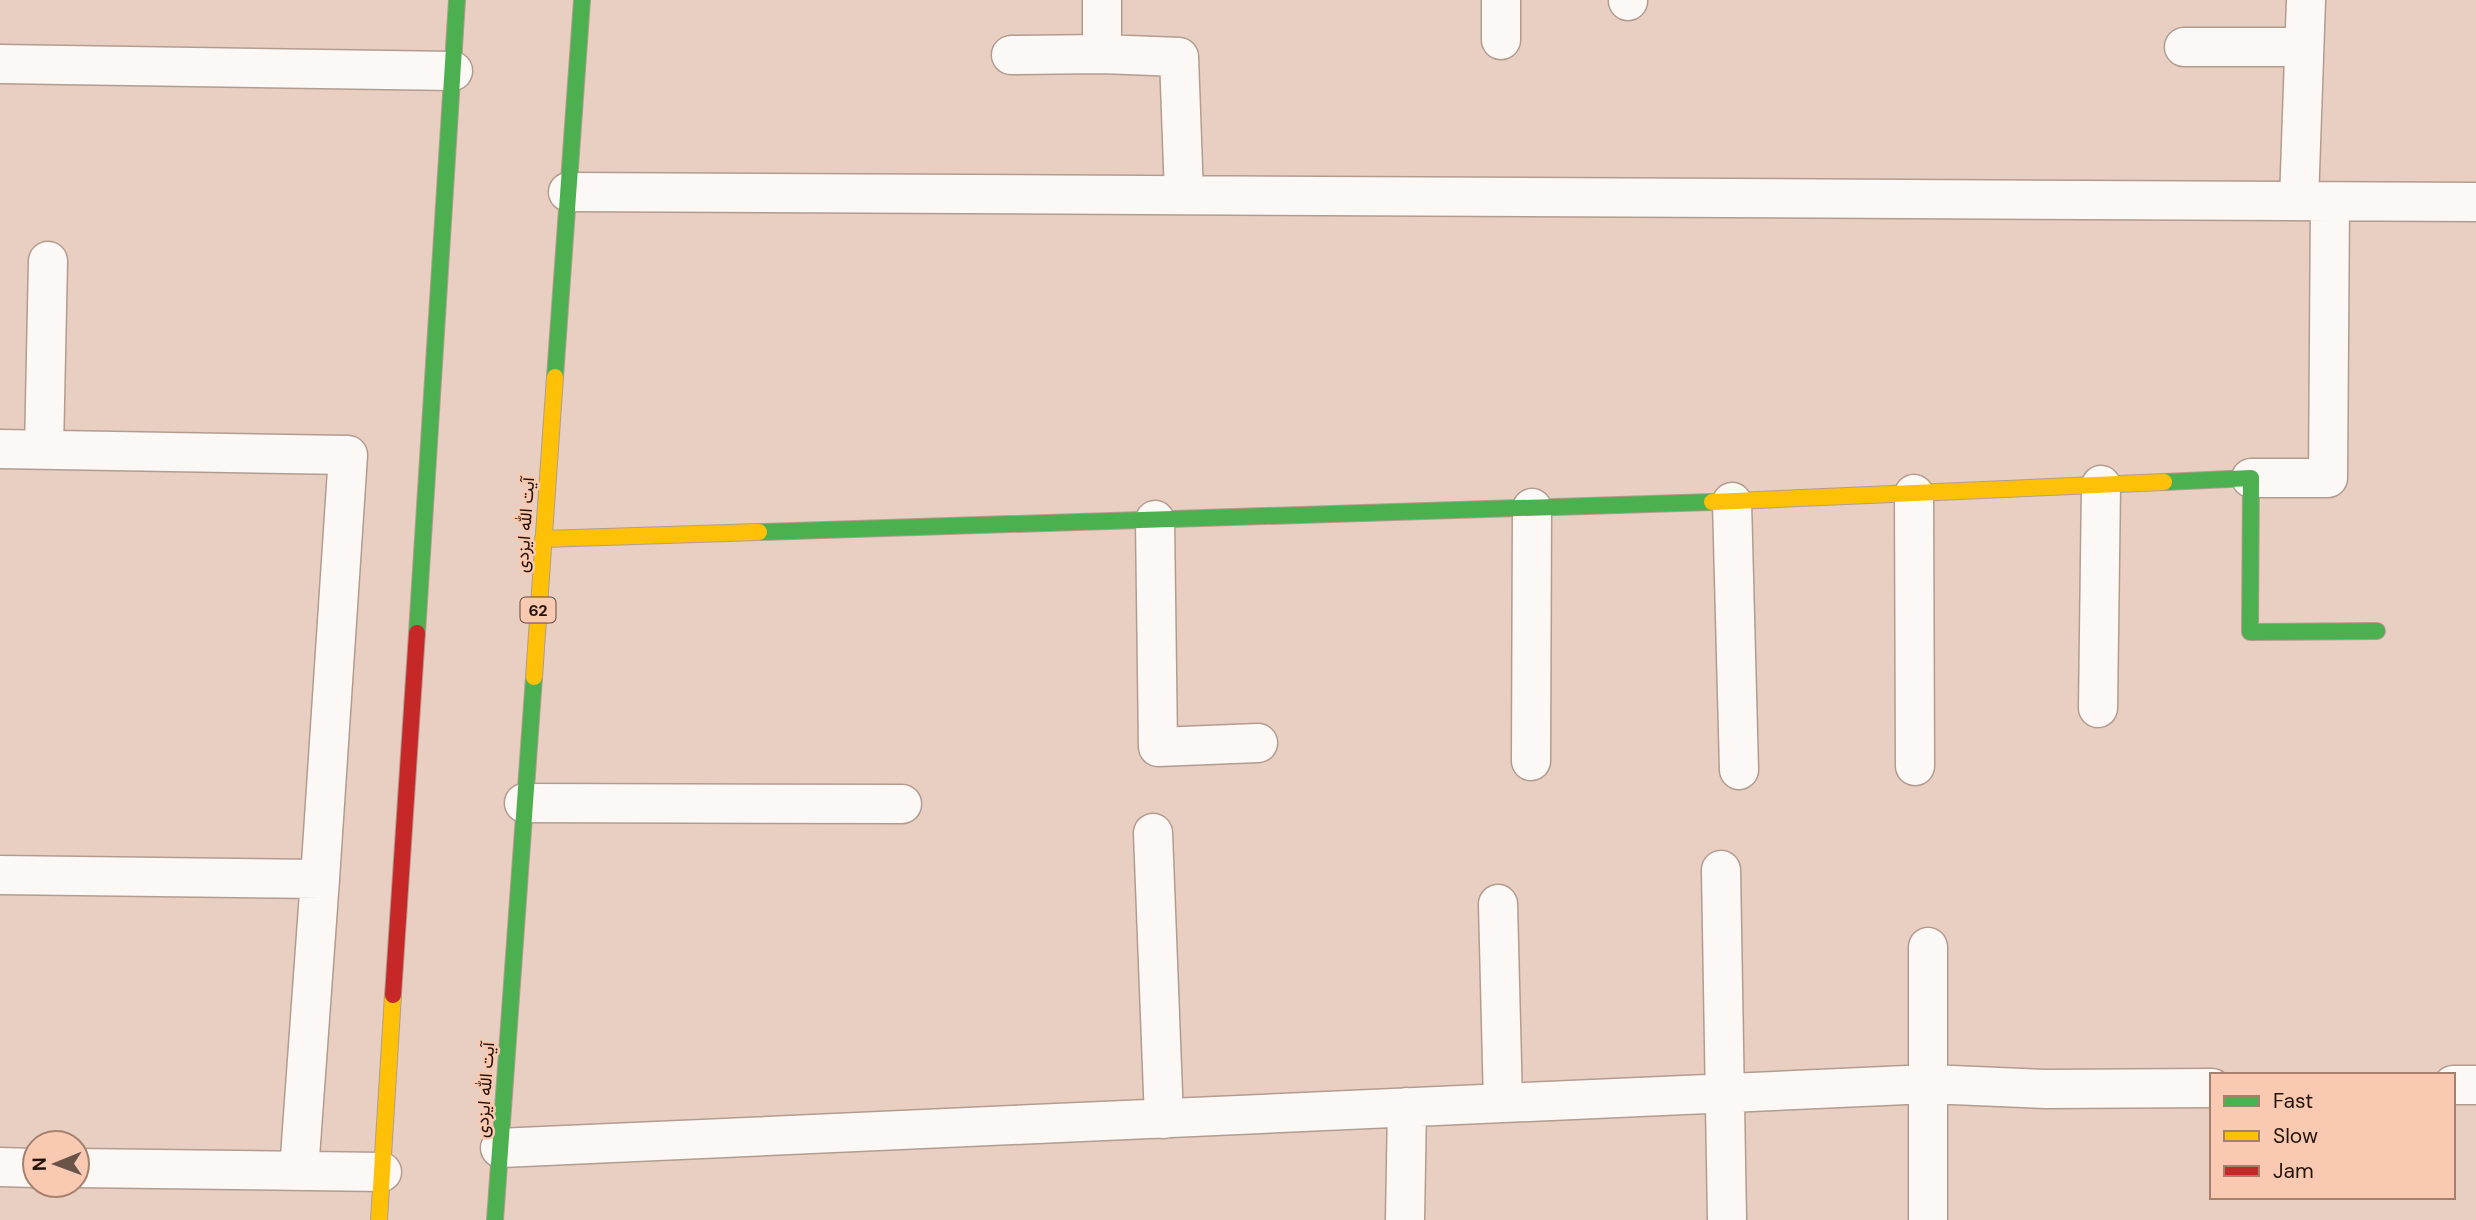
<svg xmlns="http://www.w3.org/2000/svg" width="2476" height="1220" font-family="'DM Sans',Vazirmatn,sans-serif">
<rect width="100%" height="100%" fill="#e9cfc1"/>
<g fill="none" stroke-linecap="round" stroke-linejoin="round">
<defs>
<path id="street" d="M1102 0V54L1179 57 1184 195
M1501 0V40
M1628 1V0
M2184 47H2304
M1011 55 1102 54
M0 64 453 71
M568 192 2476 202
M2299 201 2306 0
M0 449 348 455 320 879
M44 449 48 261
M2251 478H2328L2330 202
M1914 494 1915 766
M1732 502 1739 770
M1155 520 1158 747 1258 743
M2098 708 2101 485
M1531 761 1532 508
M524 803 902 804
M1153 833 1164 1119
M1721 870 1727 1220
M0 875 320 879 299 1171
M1498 904 1503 1103
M2453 1085H2476
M500 1148 1929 1084 2046 1089 2212 1088
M0 1167 35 1168
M77 1168 382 1172
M1405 1220 1407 1107
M1928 1220V947"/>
<path id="fast" d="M555 377 582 0
M2164 482 2251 478 2250 632 2377 631
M759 532 1712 502
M417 633 457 0
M495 1220 534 677"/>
<path id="slow" d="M1712 502 2164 482
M543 539 759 532
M534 677 555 377
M379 1220 393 995"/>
<path id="jam" d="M393 995 417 633"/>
</defs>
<use href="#street" stroke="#b29c90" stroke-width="41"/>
<use href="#fast" stroke="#b29c90" stroke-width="18"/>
<use href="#slow" stroke="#b29c90" stroke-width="18"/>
<use href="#jam" stroke="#b29c90" stroke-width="18"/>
<use href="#street" stroke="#fcf8f6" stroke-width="38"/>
<use href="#fast" stroke="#4caf50" stroke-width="16"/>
<use href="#slow" stroke="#ffc107" stroke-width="16"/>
<use href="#jam" stroke="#c62828" stroke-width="16"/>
</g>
<g text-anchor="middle" stroke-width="5" stroke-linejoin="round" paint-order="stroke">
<rect fill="#f9cab1" stroke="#65493a" stroke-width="2" x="520.5" y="597.5" width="35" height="25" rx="5"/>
<g font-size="16" font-weight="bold" fill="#261207">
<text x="538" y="616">62</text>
</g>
<g font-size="18" fill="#261207" stroke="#f9cab1">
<text transform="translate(525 525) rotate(-86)" y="6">آیت الله ایزدی</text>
<text transform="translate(485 1090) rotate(-86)" y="6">آیت الله ایزدی</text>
</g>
</g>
<rect x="2210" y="1073" width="245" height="126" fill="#f9cab1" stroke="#a5806d" stroke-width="2"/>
<rect x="2224" y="1096" width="35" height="10" fill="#4caf50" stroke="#a5806d" stroke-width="2"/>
<text x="2273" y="1108" font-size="21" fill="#261207">Fast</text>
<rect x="2224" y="1131" width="35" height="10" fill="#ffc107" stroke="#a5806d" stroke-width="2"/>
<text x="2273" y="1143" font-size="21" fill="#261207">Slow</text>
<rect x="2224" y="1166" width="35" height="10" fill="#c62828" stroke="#a5806d" stroke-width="2"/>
<text x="2273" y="1178" font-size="21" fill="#261207">Jam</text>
<g transform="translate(56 1164) rotate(269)"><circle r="33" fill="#f9cab1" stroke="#a5806d" stroke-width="2"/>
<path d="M0-5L12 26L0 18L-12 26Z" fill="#6a5448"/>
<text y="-10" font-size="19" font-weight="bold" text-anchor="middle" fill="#261207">N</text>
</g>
</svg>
